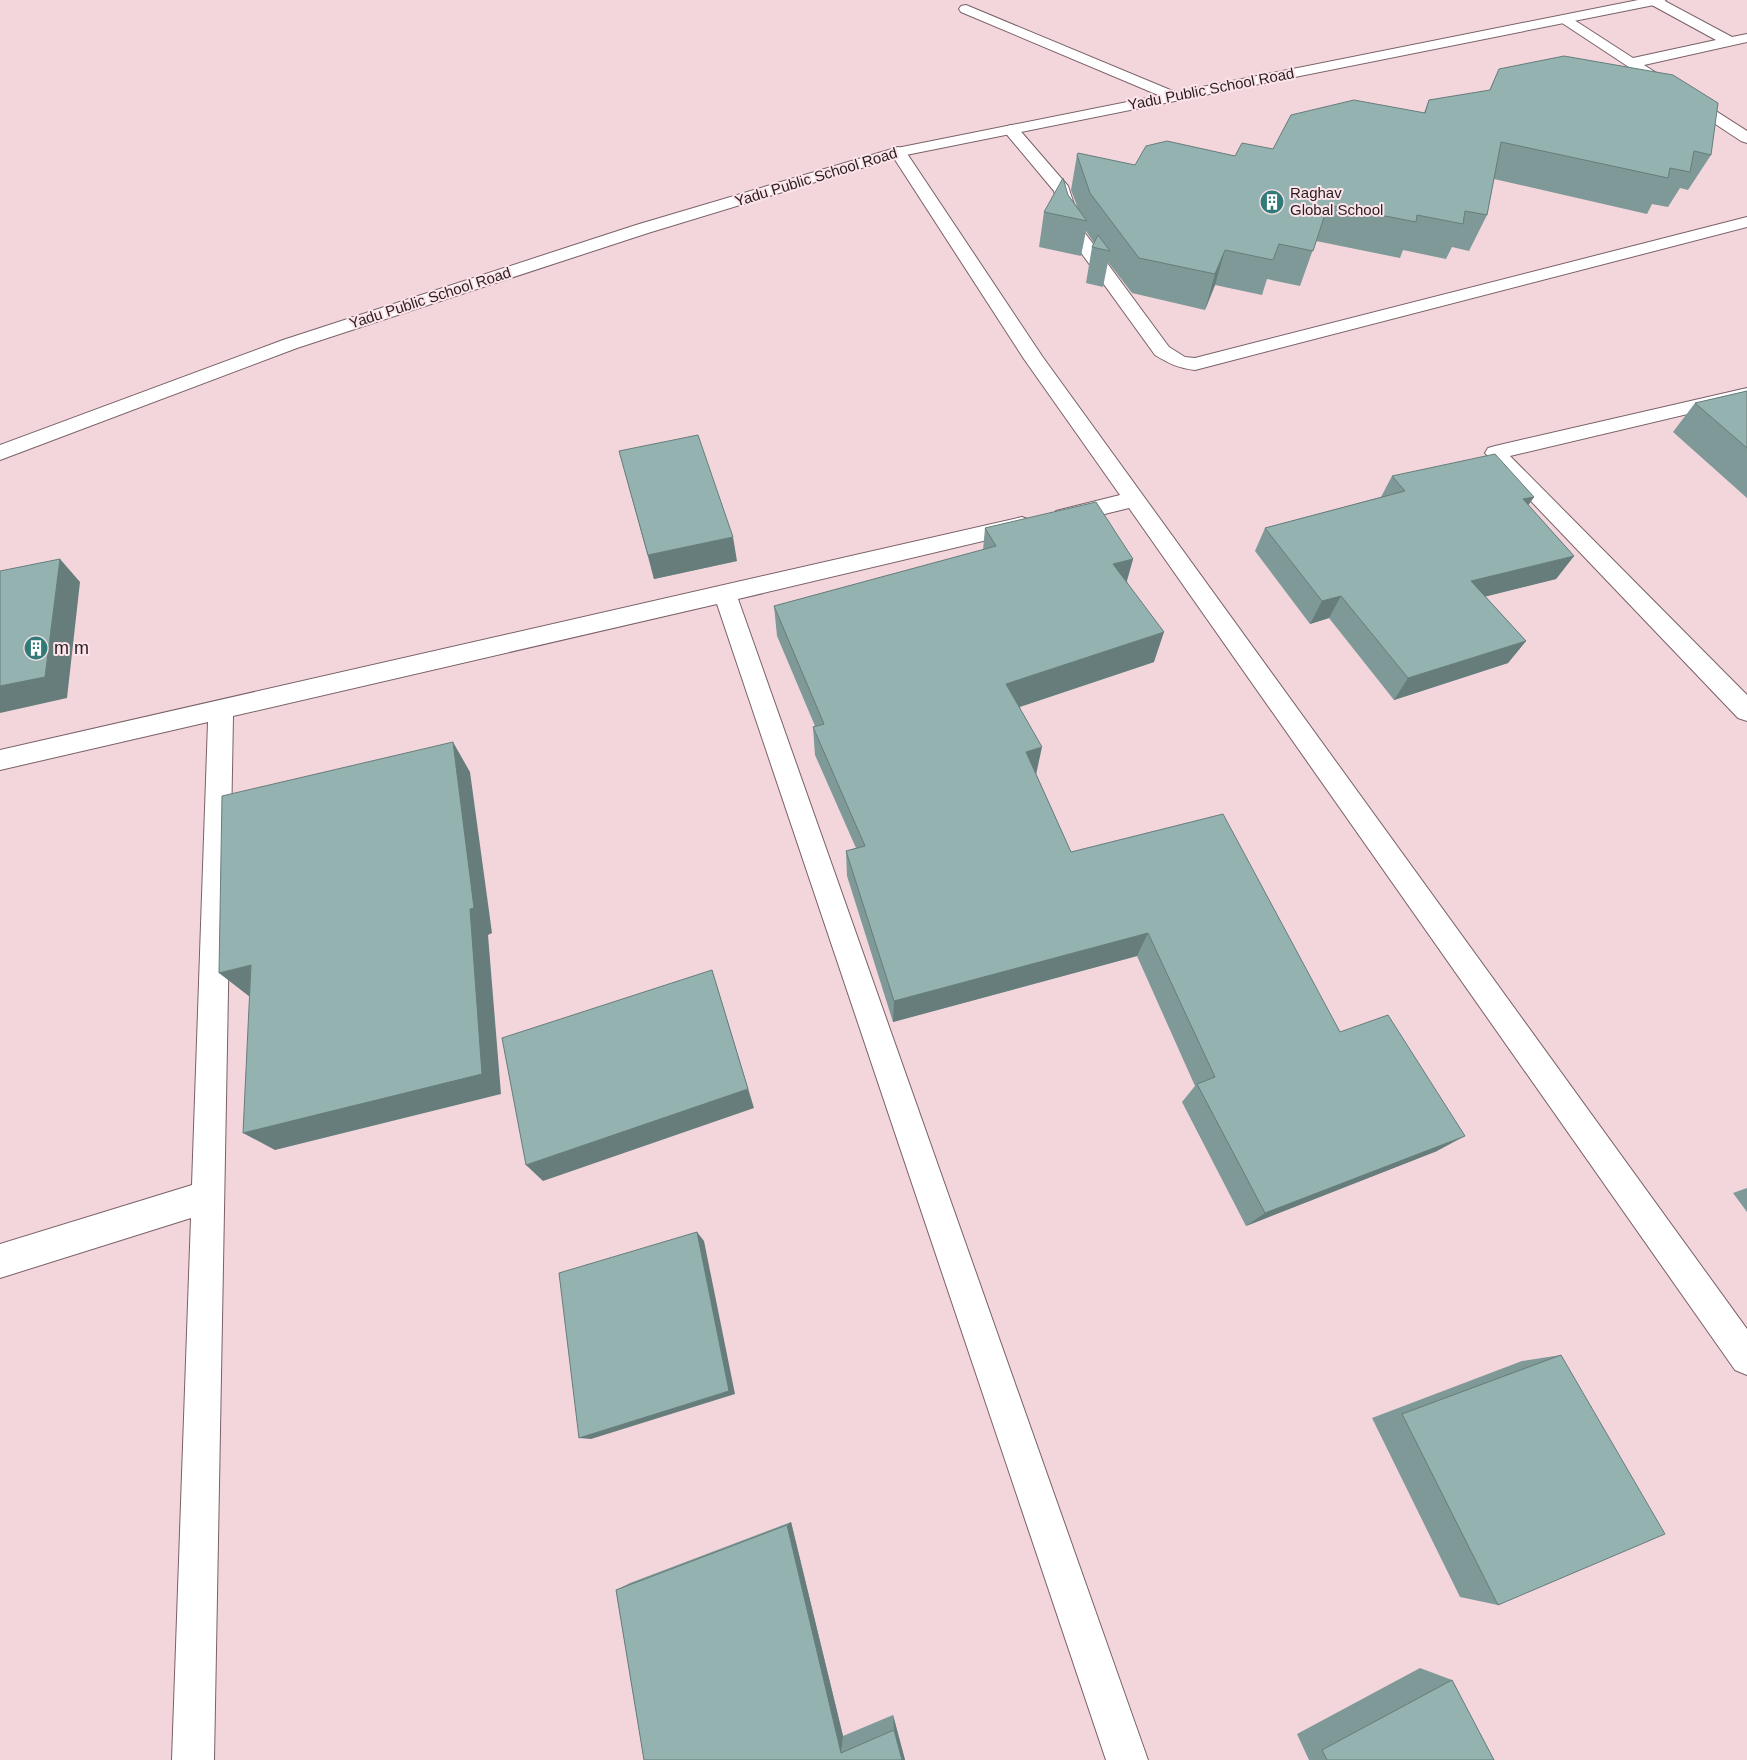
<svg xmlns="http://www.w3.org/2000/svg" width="1747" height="1760" font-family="Helvetica,sans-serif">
<rect width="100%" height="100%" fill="#f2d6dc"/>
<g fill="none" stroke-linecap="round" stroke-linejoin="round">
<defs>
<path id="service" d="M1649 0H1663L1732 37 1747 34V42L1644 65 1747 131V143L1741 141 1556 19 1558 16H1568L1633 58 1716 40 1650 4Z
M1011 125 1017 127 1068 186 1082 229 1169 347 1185 357 1195 358 1747 217V227L1195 370C1178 368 1170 364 1155 355L1064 229 1054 191 1003 130 1005 127Z"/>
<path id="minor" d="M966 5 1180 94 1183 97 1180 100H1170L961 12 959 9 961 6Z
M898 147 904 149 1042 356 1747 1329V1375L1735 1370 1129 508 1064 524 1056 521 1053 516 1056 511 1120 495 1024 359 890 152 892 149Z
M1747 388V400L1510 456 1747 695V721L1738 718 1485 453 1488 448 1495 446Z
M1022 517 1030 520 1033 525 1030 530 738 599 1148 1760H1106L717 604 233 716 214 1760H172L191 1218 0 1278V1244L192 1185 208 722 0 770V750Z"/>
<path id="tertiary" d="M1638 0H1666L1659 4 901 156 648 233 297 348 0 460V445L283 340 636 225 892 149Z"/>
</defs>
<use href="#service" stroke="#7a6167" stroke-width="2"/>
<use href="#minor" stroke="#7a6167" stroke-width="2"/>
<use href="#tertiary" stroke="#7a6167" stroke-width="2"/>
<use href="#service" fill="#fff" fill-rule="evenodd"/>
<use href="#minor" fill="#fff" fill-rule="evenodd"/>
<use href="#tertiary" fill="#fff" fill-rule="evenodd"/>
</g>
<path fill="#7e9997" d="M1499 69 1711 155 1688 190 1680 188 1668 207 1652 204 1647 214 1494 179 1487 215 1469 251 1452 247 1446 259 1403 250 1400 258 1316 241 1300 286 1267 279 1262 295 1215 285 1205 310 1132 293 1108 262 1103 287 1086 283 1092 247 1094 243 1086 231 1081 256 1039 247 1044 212 1068 195 1077 206 1071 190 1077 155 1135 165 1235 156 1273 149 1424 113 1429 100 1489 91Z
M1747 391V498L1673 432 1695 403Z
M619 451 737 561 654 579Z
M1392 476 1534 497 1528 505 1574 556 1556 579 1485 596 1526 641 1508 663 1394 700 1329 618 1310 624 1255 551 1265 528 1381 497Z
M985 528 1133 559 1127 581 1154 662 1020 707 1036 774 1071 852 1340 1032 1437 1151 1246 1226 1182 1102 1195 1086 1137 956 893 1022 847 876 846 851 856 848 815 755 813 727 815 726 777 636 774 606 983 550Z
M1747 1188V1212L1733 1193Z
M1561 1355 1498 1605 1460 1597 1372 1418 1522 1361Z
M791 1522 843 1736 893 1715 905 1760H644L616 1590 630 1583Z
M1420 1668 1452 1680 1494 1760H1309L1297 1734Z"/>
<path fill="#677d7b" d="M1225 250 1215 285 1205 310 1215 274Z
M1534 497 1518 520 1523 499Z
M733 537 737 561 654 579 648 555Z
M1574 556 1556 579 1456 604 1471 581Z
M60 559 80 582 67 698 0 713V686Z
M1133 559 1124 590 1113 564Z
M1341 596 1329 618 1310 624 1322 601Z
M1164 632 1154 662 1001 713 1006 684Z
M1526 641 1508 663 1394 700 1408 678Z
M453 742 470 772 492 933 488 935 501 1094 275 1150 243 1133Z
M1042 747 1036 775 1026 752Z
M1148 933 1137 956 893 1022 894 1001Z
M251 965 250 997 219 973Z
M712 970 754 1108 543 1181 526 1165Z
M1465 1136 1437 1151 1246 1226 1265 1213Z
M697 1232 704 1241 735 1394 591 1439 579 1438Z
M791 1522 843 1736 841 1753 787 1525Z
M893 1715 905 1760H902L894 1730Z"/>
<path fill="#93b2b0" stroke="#677d7b" d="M1564 56 1673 75 1718 103 1711 155 1694 151 1690 172 1670 168 1668 178 1501 142 1487 215 1465 211 1463 224 1417 215 1416 222 1328 205 1313 251 1279 244 1273 260 1225 250 1215 274 1139 258 1090 193 1077 155 1078 153 1135 165 1146 146 1167 141 1235 156 1242 143 1273 149 1291 115 1354 100 1425 113 1429 100 1490 90 1499 69Z
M1063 178 1068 195 1087 221 1044 212Z
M1098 235 1110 251 1092 247Z
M1747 391V448L1695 403Z
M698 435 733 537 648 555 619 451Z
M1495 454 1534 497 1523 499 1574 556 1471 581 1526 641 1408 678 1341 596 1322 601 1265 528 1405 491 1392 476Z
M1096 502 1133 559 1113 564 1164 632 1006 684 1042 747 1026 752 1071 852 1223 814 1340 1032 1388 1015 1465 1136 1265 1213 1197 1084 1215 1077 1148 933 894 1001 846 851 865 846 813 727 824 724 774 606 996 546 985 528Z
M60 559 45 677 0 686V571Z
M453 742 474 908 470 909 482 1074 243 1133 251 965 219 973 222 796Z
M712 970 748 1089 526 1165 502 1038Z
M697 1232 729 1391 579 1438 559 1273Z
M1561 1355 1665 1534 1498 1605 1402 1414Z
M787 1525 841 1753 894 1730 902 1760H644L616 1590Z
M1452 1680 1494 1760H1327L1322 1750Z"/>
<defs>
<symbol id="building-disc" viewBox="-11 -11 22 22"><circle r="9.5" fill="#317a78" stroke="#fce4ea"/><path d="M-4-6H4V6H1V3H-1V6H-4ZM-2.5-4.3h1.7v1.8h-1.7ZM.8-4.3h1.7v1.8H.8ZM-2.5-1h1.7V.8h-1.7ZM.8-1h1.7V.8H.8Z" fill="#fff"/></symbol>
</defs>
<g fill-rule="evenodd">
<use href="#building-disc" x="1258" y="188" width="28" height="28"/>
<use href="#building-disc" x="22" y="634" width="28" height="28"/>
</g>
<g text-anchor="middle" stroke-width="4" stroke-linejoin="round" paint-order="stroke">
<g font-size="15" fill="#281e20" stroke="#fce4ea">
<text transform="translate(1211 89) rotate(-11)" y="5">Yadu Public School Road</text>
<text transform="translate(816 177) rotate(-17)" y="5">Yadu Public School Road</text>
<text transform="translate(430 298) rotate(-18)" y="5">Yadu Public School Road</text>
</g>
<g font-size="15" fill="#281e20" stroke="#fce4ea" text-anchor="start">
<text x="1290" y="198">Raghav<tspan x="1290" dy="17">Global School</tspan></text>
</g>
<g font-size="18" fill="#281e20" stroke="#fce4ea" text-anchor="start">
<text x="54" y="654">m m</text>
</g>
</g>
</svg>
